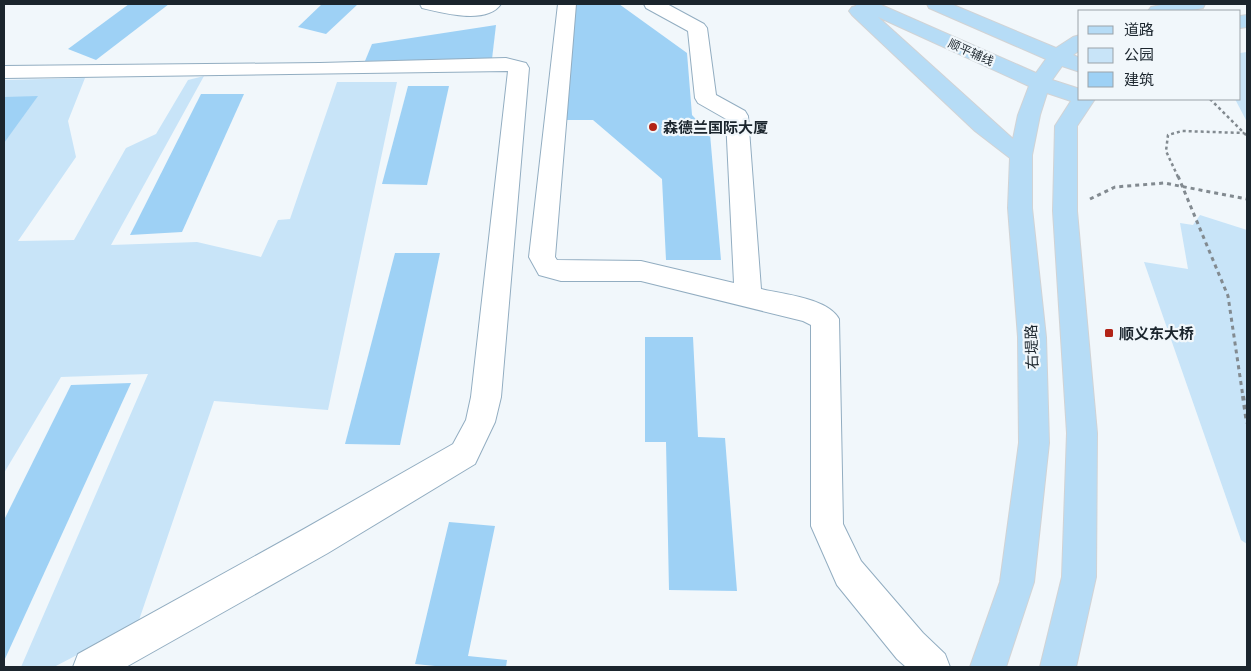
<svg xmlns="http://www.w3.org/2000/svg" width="1251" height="671" viewBox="0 0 1251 671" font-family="'PT Serif','Noto Sans SC',serif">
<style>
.green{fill:#c8e4f8}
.building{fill:#9ed1f5}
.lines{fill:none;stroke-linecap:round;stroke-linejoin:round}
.minor-casing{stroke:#92adc1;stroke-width:2}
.major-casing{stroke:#d1d3d5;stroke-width:2}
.path-far2{stroke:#828a90;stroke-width:2.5;stroke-dasharray:3 3;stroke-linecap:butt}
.path-far1{stroke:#828a90;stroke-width:3;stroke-dasharray:4 4;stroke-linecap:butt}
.path{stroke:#828a90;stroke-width:4;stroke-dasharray:4.5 4.5;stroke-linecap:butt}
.minor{fill:#fff;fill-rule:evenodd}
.major{fill:#b6dcf6;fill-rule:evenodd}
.poi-dot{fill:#b22317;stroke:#f1f7fb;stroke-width:2}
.labels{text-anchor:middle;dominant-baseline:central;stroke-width:4.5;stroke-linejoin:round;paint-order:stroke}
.far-street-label{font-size:12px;fill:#1b252d;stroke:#f1f7fb}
.poi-label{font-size:15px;font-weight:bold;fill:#1b252d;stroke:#f1f7fb;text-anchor:start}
.street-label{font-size:15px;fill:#1b252d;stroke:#f1f7fb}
</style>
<rect width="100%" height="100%" fill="#f1f7fb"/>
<!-- green -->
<g class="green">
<path d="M1247,52v70l-12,-23h5v-46z"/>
<path d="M204,76l-93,169 86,-3 64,15 17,-37 12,-1 47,-137h60l-69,328 -114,-9 -76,222 -84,44h-33l127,-293 -87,3 -57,96v-393l81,-2 -17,43 8,36 -58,84 56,-1 52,-92 30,-14 32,-54z"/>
<path d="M1200,215l47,15v314l-6,-4 -97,-278 44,7 -8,-46 13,2z"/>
</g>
<!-- building -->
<g class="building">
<path d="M129,4h40l-73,56 -28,-11z"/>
<path d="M322,4h36l-32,30 -28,-7z"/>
<path d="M576,4h43l68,49 5,62 18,19 11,126h-55l-4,-81 -69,-59h-29z"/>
<path d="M496,25l-4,34 -127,2 7,-17z"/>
<path d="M408,86h41l-22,99 -45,-1z"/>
<path d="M201,94h43l-62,138 -52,3z"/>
<path d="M38,96l-34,47v-46z"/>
<path d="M395,253h45l-40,192 -55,-1z"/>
<path d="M645,337h48l5,100 27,1 12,153 -68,-1 -3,-148h-21z"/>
<path d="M131,383l-127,278v-141l67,-135z"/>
<path d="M449,522l46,4 -27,130 39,4 -1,7h-61l-30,-3z"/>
</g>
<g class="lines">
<!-- minor casing -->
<g class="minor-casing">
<g id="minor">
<path d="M420,4h81c-14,21 -58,9 -79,4z"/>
<path d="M558,4h18l-21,253 2,3 84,1 93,22 -8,-164 -28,-16 -3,-5 -7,-67 -42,-23 -2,-4h23l37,20 3,4 9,67 29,16 3,5 13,173c21,5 67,9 78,30l4,205 18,37 62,72 22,21 5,13h-44l-9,-8 -60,-74 -26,-59v-201l-8,-4 -162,-40h-80l-22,-6 -10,-18z"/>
<path d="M506,58l20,5 3,5 -28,329 -6,25 -20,42 -147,89 -202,114h-53l5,-13 226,-125 149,-85 13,-24 5,-23 37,-326 -504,7v-12l316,-3z"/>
</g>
</g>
<!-- major casing -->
<g class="major-casing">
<g id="major">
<path d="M855,4h24l157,69 10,-14 -117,-51 -2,-4h24l105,44 17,-11 7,-2v15l-7,5 7,3v14l-18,-6 -10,14 28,9v10h15l-18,27v85l20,222 -1,144 -20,90h-36l22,-90 5,-144 -14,-222 2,-85 16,-25 -24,-8 -7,22 -8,40v53l14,129 3,106 -15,139 -28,85h-36l30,-85 19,-139 -1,-106 -10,-129 2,-50 -35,-27 -123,-116 -3,-4 3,-4 4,-1zM878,17l151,69 -11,29 -5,24z"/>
<path d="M1166,4h39l-2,4 -16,3h-39l3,-4z"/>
<path d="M1247,15v12l-7,1v-12z"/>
</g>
</g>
<!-- path-far2 -->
<g class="path-far2">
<path d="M1210,99l37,37"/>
<path d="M1178,177l-12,-26 2,-16 14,-4 62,2"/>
</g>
<!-- path-far1 -->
<g class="path-far1">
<path d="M1178,176l50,120 15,101"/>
<path d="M1090,199l25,-12 49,-4 83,16"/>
</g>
<!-- path -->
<path class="path" d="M1243,396l4,27"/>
<!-- minor -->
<use href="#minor" class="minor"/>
<!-- major -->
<use href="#major" class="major"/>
</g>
<!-- markers -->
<g class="poi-dot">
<circle cx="653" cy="127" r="5"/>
<rect x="1104" y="328" width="10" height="10" rx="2.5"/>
</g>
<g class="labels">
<!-- far-street labels -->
<g class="far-street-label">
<text transform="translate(971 52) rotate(24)">顺平辅线</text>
</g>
<!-- poi labels -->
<g class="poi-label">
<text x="663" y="127">森德兰国际大厦</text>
<text x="1119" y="333">顺义东大桥</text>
</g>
<!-- street labels -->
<g class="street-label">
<text transform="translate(1031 347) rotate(-92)">右堤路</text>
</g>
</g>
<!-- border -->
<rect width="1251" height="671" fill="none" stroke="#1b252d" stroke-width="10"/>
<!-- legend -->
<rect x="1078" y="10" width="162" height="90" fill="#f1f7fb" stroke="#9ba3a9"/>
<rect x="1088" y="26" width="25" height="8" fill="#b6dcf6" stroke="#9ba3a9"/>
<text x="1124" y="35" font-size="15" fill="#1b252d">道路</text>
<rect x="1088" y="48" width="25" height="15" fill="#c8e4f8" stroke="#9ba3a9"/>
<text x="1124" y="60" font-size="15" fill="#1b252d">公园</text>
<rect x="1088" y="72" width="25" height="15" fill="#9ed1f5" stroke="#9ba3a9"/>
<text x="1124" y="85" font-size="15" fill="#1b252d">建筑</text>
</svg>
